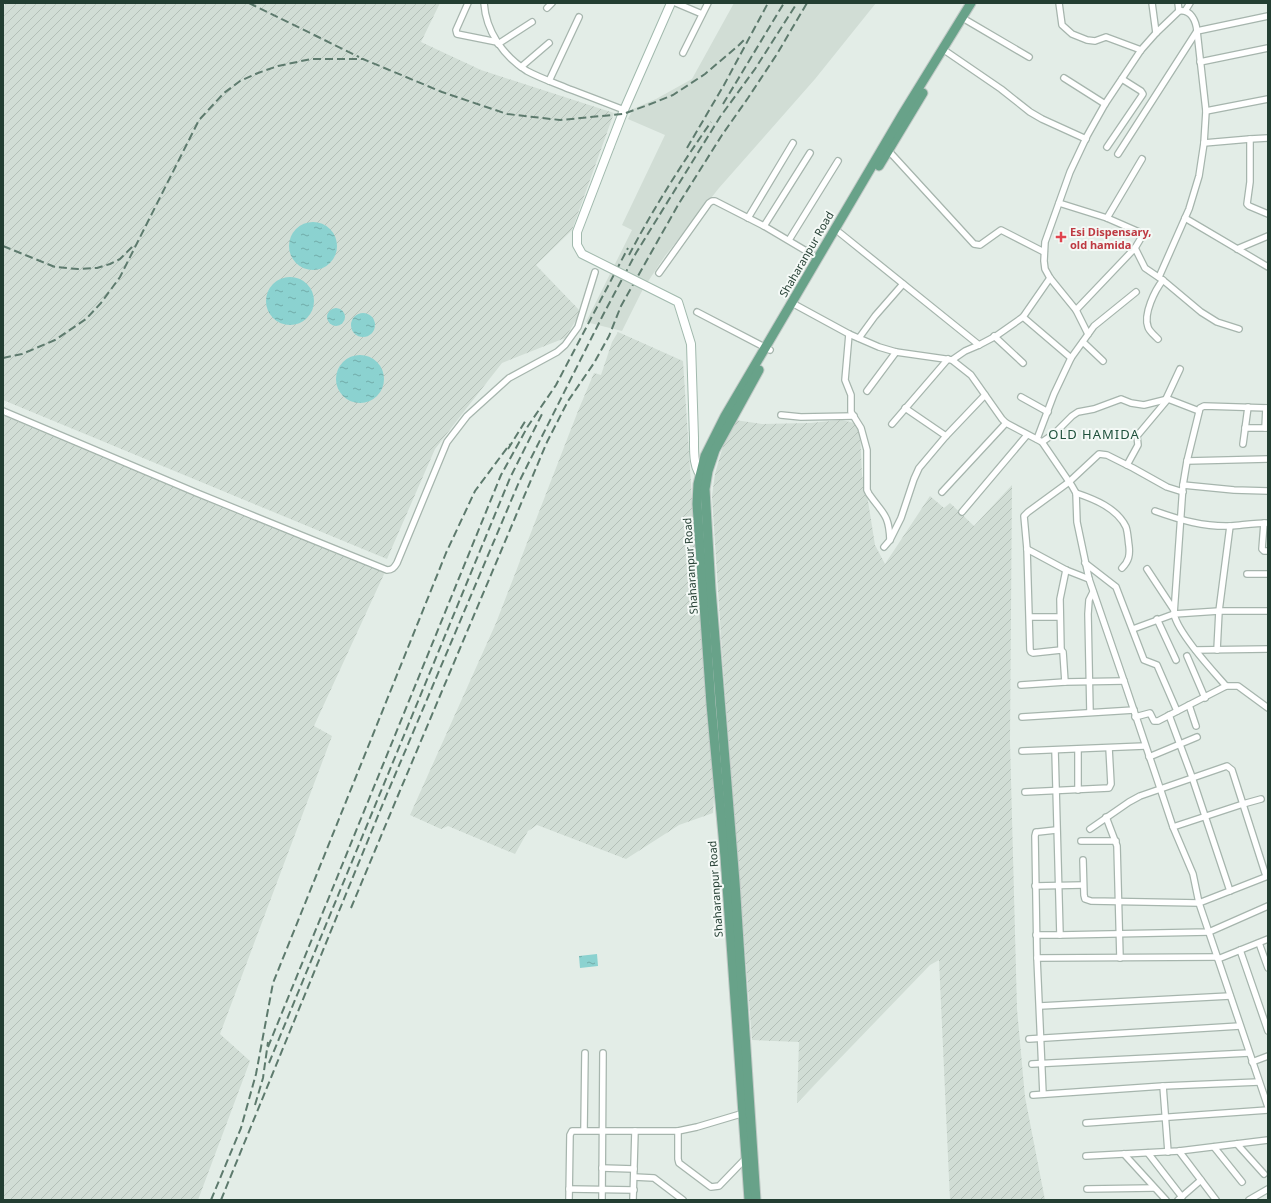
<svg xmlns="http://www.w3.org/2000/svg" width="1271" height="1203" viewBox="0 0 1271 1203" font-family="'Noto Sans',sans-serif">
<style>
.built{fill:#d1ddd5}
.industrial{fill:url(#industrial-furrows)}
.water{fill:url(#water-ripples)}
.lines{fill:none;stroke-linecap:round;stroke-linejoin:round}
.minor-casing{stroke:#a6b5ad;stroke-width:8}
.secondary-casing{stroke:#a1b9ad;stroke-width:10}
.primary-casing{stroke:#c1c9c6;stroke-width:11}
.minor{stroke:#fff;stroke-width:5.5}
.secondary{stroke:#fff;stroke-width:8}
.primary{stroke:#68a289;stroke-width:9}
.rail{stroke:#5d7a6d;stroke-width:2;stroke-dasharray:8 4;stroke-linecap:butt}
.secondary-bridge-casing{stroke:#a1b9ad;stroke-width:10;stroke-linecap:butt}
.secondary-bridge{stroke:#fff;stroke-width:8}
.health-dot{fill:#e0444e;stroke:#f4f9f6;stroke-width:1.5}
.labels{text-anchor:middle;dominant-baseline:central;stroke-width:4;stroke-linejoin:round;paint-order:stroke}
.health-label{font-size:11px;font-weight:bold;fill:#be3a42;stroke:#f4f9f6;text-anchor:start}
.street-label{font-size:11px;fill:#233e32;stroke:#f4f9f6}
.quarter-label{font-size:13px;letter-spacing:1px;fill:#1e513c;stroke:#f4f9f6}
</style>
<defs>
<pattern id="industrial-furrows" width="10" height="10" patternUnits="userSpaceOnUse"><rect width="10" height="10" fill="#d1ddd5"/><path d="M-1 1l2-2M0 10L10 0M9 11l2-2" fill="none" stroke="#b3bfb7"/></pattern>
<pattern id="water-ripples" width="26" height="14" patternUnits="userSpaceOnUse"><rect width="26" height="14" fill="#8bd2d0"/><path d="M2 4q2-2 4 0t4 0M15 11q2-2 4 0t4 0" fill="none" stroke="#71aca9"/></pattern>
</defs>
<rect width="100%" height="100%" fill="#e3ede7"/>
<!-- built -->
<path class="built" d="M734,3h142l-61,76 -96,109 -54,68 -22,33 -21,42 -36,-9 46,-92 -10,-5 43,-90 -37,-16 5,-10 23,-10 36,-20z"/>
<!-- industrial -->
<g class="industrial">
<path d="M6,3h434l-19,39 60,28 133,43 -42,117 -36,35 45,47 -16,26 -63,25 -40,51 -27,35 -48,110 -384,-159v-391z"/>
<path d="M618,332l65,29 13,199 19,223 -2,30 -34,12 -53,34 -89,-34 -9,6 -13,23 -67,-28 -7,3 -31,-14 86,-192 82,-212 16,-38 7,2 11,-33z"/>
<path d="M3,415l382,157 -71,154 18,10 -112,298 30,27 -52,139h-195z"/>
<path d="M735,420l27,4 48,-1 32,-3 12,3 6,9 2,43 6,26 7,44 10,19 45,-68 14,12 6,-5 24,23 38,-41 -2,256 7,268 8,88 20,103h-95l-11,-240 -9,5 -133,138 2,-61 -47,-2 -30,-388 -10,-156 3,-22 8,-28z"/>
</g>
<!-- water -->
<g class="water">
<circle cx="313" cy="246" r="24"/>
<circle cx="290" cy="301" r="24"/>
<circle cx="336" cy="317" r="9"/>
<circle cx="363" cy="325" r="12"/>
<circle cx="360" cy="379" r="24"/>
<path d="M597,954l1,12 -18,2 -1,-12z"/>
</g>
<g class="lines">
<!-- minor casing -->
<g class="minor-casing">
<g id="minor">
<path d="M468,3l-12,27 1,4 40,8"/>
<path d="M484,3c2,28 19,53 43,68 13,7 28,12 42,18 19,7 37,14 55,21"/>
<path d="M676,3l26,11"/>
<path d="M1059,3l3,22 10,9 15,6 8,1 11,-4 35,13"/>
<path d="M1152,3l4,30"/>
<path d="M1178,3l1,8"/>
<path d="M547,8l5,-5"/>
<path d="M1185,11l5,-8"/>
<path d="M966,20l63,37"/>
<path d="M498,44l34,-22"/>
<path d="M947,52l54,37 29,23 12,7 44,20"/>
<path d="M683,53l25,-50"/>
<path d="M1200,62l68,-14"/>
<path d="M521,67l28,-24"/>
<path d="M1064,78l41,26"/>
<path d="M549,81l30,-64"/>
<path d="M1206,111l62,-12"/>
<path d="M1250,139v43l-3,22 2,2 19,8"/>
<path d="M1204,143l46,-4 18,-1"/>
<path d="M1107,147l36,-53 -2,-3 -19,-12"/>
<path d="M887,149l87,95 6,1 21,-15 43,22"/>
<path d="M1118,154l79,-123 71,-15"/>
<path d="M1059,203l48,15 32,14 2,1v5l-6,10"/>
<path d="M748,218l45,-75"/>
<path d="M1107,218l35,-59"/>
<path d="M1185,218l83,49"/>
<path d="M764,226l46,-73"/>
<path d="M840,233l139,112"/>
<path d="M789,240l49,-79"/>
<path d="M1237,249l31,-13"/>
<path d="M659,273l50,-70 3,-2h3l49,25 54,32"/>
<path d="M792,303l57,31 30,13 17,5 56,8 19,15 31,44 4,4 36,19 30,44 4,7 1,29 12,57 35,102 36,107 13,39 20,47 6,29 69,204"/>
<path d="M1076,310l59,-62 10,20 19,13 37,31 16,10 22,7"/>
<path d="M697,312l73,38"/>
<path d="M1023,317l48,41"/>
<path d="M849,334l-4,46 6,15v17l10,16 6,22v40l2,4c14,20 20,20 21,46"/>
<path d="M1088,334l-12,-24 -26,-32 -5,-9 -1,-8 1,-19 25,-70 17,-36 18,-32 36,-54 15,-17 23,-22c12,-2 17,10 18,20l9,80 -2,32 -5,33 -10,33 -30,68"/>
<path d="M994,336l29,27"/>
<path d="M859,338l16,-22 28,-32"/>
<path d="M1158,339c-4,-4 -9,-8 -10,-12 -5,-13 7,-37 15,-47"/>
<path d="M1083,342l20,19"/>
<path d="M952,360l13,-9 14,-6 17,-9 27,-19 27,-39"/>
<path d="M867,391l29,-39"/>
<path d="M1021,397l27,15"/>
<path d="M1166,399l14,-30"/>
<path d="M905,408l41,28"/>
<path d="M3,411l194,82 190,77c5,0 7,-2 10,-7l50,-121 20,-26 42,-38 48,-26 8,-7 13,-18 17,-55"/>
<path d="M781,415l20,2 53,-1"/>
<path d="M892,424l56,-65"/>
<path d="M1245,428h23"/>
<path d="M1265,428l1,-20"/>
<path d="M1037,439l17,-45 17,-36 23,-32 42,-34"/>
<path d="M1042,442l13,-9 17,-17 6,-4 16,-3 27,-10 10,4 13,2 24,-6 31,12"/>
<path d="M1243,444l5,-37"/>
<path d="M1187,461l81,-2"/>
<path d="M1127,465l11,-20 -1,-9 31,-37"/>
<path d="M1183,485l51,5 34,1"/>
<path d="M942,492l64,-69"/>
<path d="M1076,493c18,6 41,15 50,34 2,6 2,13 3,19 1,9 0,15 -7,22"/>
<path d="M1155,511c25,9 49,16 76,15 12,-1 25,-3 37,-3"/>
<path d="M962,512l65,-77"/>
<path d="M1264,523l-2,26 2,2h4"/>
<path d="M884,547l6,-7 11,-22 13,-39 5,-11 27,-32 39,-41"/>
<path d="M1027,549l39,21 23,9"/>
<path d="M1085,563l31,24 28,73 13,5 20,46"/>
<path d="M1147,569l27,41"/>
<path d="M1247,574h21"/>
<path d="M1030,617h29"/>
<path d="M1157,619l19,41"/>
<path d="M1133,629l41,-15 45,-3h49"/>
<path d="M1061,650l-1,-51 6,-29"/>
<path d="M1196,650l72,-1"/>
<path d="M1217,650l2,-39 11,-85"/>
<path d="M1187,656l18,42"/>
<path d="M1065,682l-2,-30 -2,-2 -28,3 -2,-1 -1,-2 -3,-101 -3,-33 4,-4 41,-30 30,-28 8,1 26,13 34,19 16,5"/>
<path d="M1021,685l44,-3 59,-1"/>
<path d="M1226,686c-14,-16 -48,-53 -52,-72l9,-129 4,-24 13,-53 4,-2 64,2"/>
<path d="M1189,705l7,21"/>
<path d="M1090,712l-2,-98 1,-14 4,-8"/>
<path d="M1169,715l23,62 38,114"/>
<path d="M1022,717l112,-7"/>
<path d="M1135,717l15,-4 4,8h4l68,-35h12l30,22"/>
<path d="M1078,749v41"/>
<path d="M1055,750l5,185"/>
<path d="M1022,751l123,-5"/>
<path d="M1149,757l48,-20"/>
<path d="M1025,792l84,-4 2,-4 -2,-36"/>
<path d="M1106,817l11,29 3,112"/>
<path d="M1173,827l70,-23 18,-5"/>
<path d="M1090,829l39,-27 11,-6 87,-30 5,4 34,106"/>
<path d="M1081,841h35"/>
<path d="M1083,860l1,35 1,4 6,2 108,2 69,-27"/>
<path d="M1035,886l48,-1"/>
<path d="M1036,935h24l149,-3 59,-26"/>
<path d="M1259,943l9,25"/>
<path d="M1240,950l28,81"/>
<path d="M1037,958l180,-1"/>
<path d="M1218,959l50,-20"/>
<path d="M1040,1006l190,-10"/>
<path d="M1029,1039l211,-13"/>
<path d="M1252,1062l16,-6"/>
<path d="M1032,1064l217,-11"/>
<path d="M1163,1086l5,66"/>
<path d="M1043,1094l-6,-136 -2,-122 1,-4h2l18,-2"/>
<path d="M1033,1095l130,-9 96,-4"/>
<path d="M1086,1123l182,-13"/>
<path d="M584,1130l1,-77"/>
<path d="M678,1131v28l1,4 32,24 8,-1 27,-28"/>
<path d="M1237,1144l27,30"/>
<path d="M1214,1147l28,35"/>
<path d="M1179,1151l37,49"/>
<path d="M1148,1153l34,44"/>
<path d="M1124,1154l42,46"/>
<path d="M1086,1156l93,-5 89,-11"/>
<path d="M602,1168l32,1"/>
<path d="M634,1177l20,1 29,22"/>
<path d="M569,1189l65,1"/>
<path d="M1087,1189l67,-1"/>
<path d="M569,1200l1,-65 2,-4h106l19,-4 47,-14"/>
<path d="M602,1200l1,-147"/>
<path d="M633,1200l2,-69"/>
<path d="M1178,1200l23,-20"/>
<path d="M1249,1200l19,-11"/>
</g>
</g>
<!-- secondary casing -->
<g class="secondary-casing">
<g id="secondary">
<path d="M610,146l14,-36 47,-107"/>
<path d="M694,438c0,12 -1,32 9,39"/>
</g>
</g>
<!-- primary casing -->
<g class="primary-casing">
<g id="primary">
<path d="M879,166l44,-73"/>
<path d="M749,1200l-24,-343 -14,-153 -14,-200 1,-20 7,-28 20,-40 177,-301 69,-112"/>
<path d="M756,1200l-21,-318 -24,-293 -6,-100 3,-18 7,-21 44,-80"/>
</g>
</g>
<!-- minor -->
<use href="#minor" class="minor"/>
<!-- secondary -->
<use href="#secondary" class="secondary"/>
<!-- primary -->
<use href="#primary" class="primary"/>
<!-- rail -->
<g class="rail">
<path d="M249,3l110,54"/>
<path d="M723,104l61,-101"/>
<path d="M687,148l37,-63 44,-82"/>
<path d="M3,246l52,21 23,2 19,-1 13,-4 10,-5 12,-12"/>
<path d="M629,255c24,-46 52,-90 82,-133"/>
<path d="M3,358l19,-4 33,-14 31,-21 15,-16 19,-26 79,-157 25,-27 16,-12 18,-8 20,-7 33,-7h52l79,33 65,22 53,6 63,-6 25,-9 25,-10 32,-21 34,-29 6,-6"/>
<path d="M508,449l18,-29"/>
<path d="M351,908l48,-115 148,-351 21,-41 26,-38 15,-27 12,-30 57,-101 44,-70 26,-37 29,-44 30,-51"/>
<path d="M268,1047l233,-572 27,-49 28,-41 72,-137"/>
<path d="M269,1063l241,-585 32,-64"/>
<path d="M255,1105l8,-27 5,-36"/>
<path d="M211,1200l30,-72 15,-54 17,-91 173,-430 29,-62 35,-47"/>
<path d="M221,1200l163,-399 135,-319 84,-167 33,-62 84,-136 35,-48 42,-66"/>
</g>
<!-- secondary-bridge casing -->
<g class="secondary-bridge-casing">
<path id="secondary-bridge" d="M610,146l-33,86v13l5,9 96,48 13,42 3,94"/>
</g>
<!-- secondary-bridge -->
<use href="#secondary-bridge" class="secondary-bridge"/>
</g>
<!-- markers -->
<path class="health-dot" d="M1059 231h4v4h4v4h-4v4h-4v-4h-4v-4h4z"/>
<g class="labels">
<!-- health labels -->
<g class="health-label">
<text x="1070" y="231">Esi Dispensary,<tspan x="1070" dy="13">old hamida</tspan></text>
</g>
<!-- street labels -->
<g class="street-label">
<text transform="translate(806 254) rotate(-60)">Shaharanpur Road</text>
<text transform="translate(690 566) rotate(-94)">Shaharanpur Road</text>
<text transform="translate(715 889) rotate(-94)">Shaharanpur Road</text>
</g>
<!-- quarter labels -->
<g class="quarter-label">
<text x="1094" y="434">OLD HAMIDA</text>
</g>
</g>
<!-- border -->
<rect width="1271" height="1203" fill="none" stroke="#233e32" stroke-width="8"/>
</svg>
